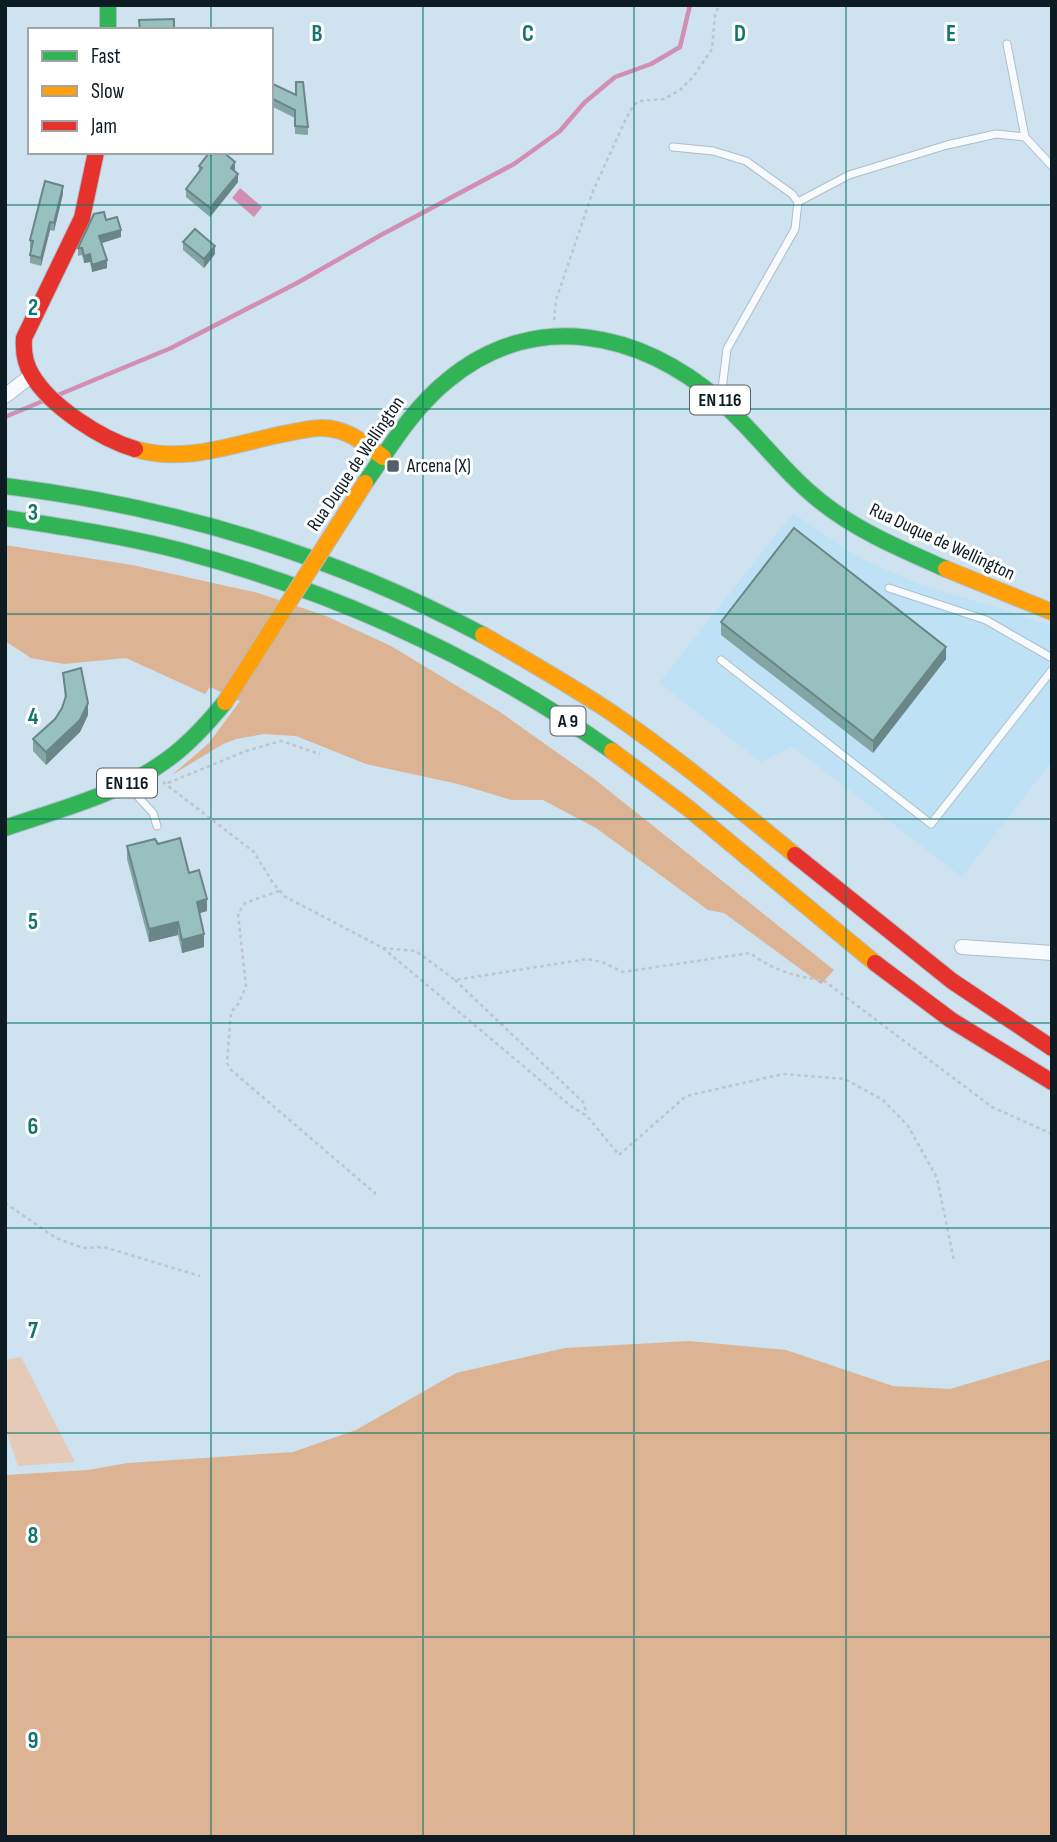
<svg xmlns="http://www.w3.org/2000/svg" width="1057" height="1842" viewBox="0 0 1057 1842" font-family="'Sofia Sans Condensed',sans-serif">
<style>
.built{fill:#bfe1f6}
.green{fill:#e4cab7}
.forest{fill:#dcb393}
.water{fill:#d28fb2}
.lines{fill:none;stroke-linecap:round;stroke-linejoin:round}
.stream{stroke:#d28fb2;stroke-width:4.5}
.lane-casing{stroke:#aebec9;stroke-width:9}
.street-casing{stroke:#aebec9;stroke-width:16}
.fast-casing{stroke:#aebec9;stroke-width:18}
.slow-casing{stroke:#aebec9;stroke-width:18}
.jam-casing{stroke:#aebec9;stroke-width:18}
.path{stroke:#bec4ca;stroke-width:2.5;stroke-dasharray:3.5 3.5;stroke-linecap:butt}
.lane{stroke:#f8fbfd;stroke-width:7}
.street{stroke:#f8fbfd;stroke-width:14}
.fast{stroke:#30b455;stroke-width:16}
.slow{stroke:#ff9f0a;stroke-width:16}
.jam{stroke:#e5322d;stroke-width:16}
.slow-bridge-casing{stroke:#b4bec5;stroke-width:18;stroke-linecap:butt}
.slow-bridge{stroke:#ff9f0a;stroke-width:16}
.wall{fill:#83a5a4}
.shaded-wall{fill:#6a8686}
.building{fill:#98c0bf;stroke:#6a8686;stroke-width:2}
.grid{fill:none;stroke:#0f766e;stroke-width:2;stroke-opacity:0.55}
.poi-dot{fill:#51616a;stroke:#fff;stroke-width:2.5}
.labels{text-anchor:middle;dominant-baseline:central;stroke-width:6;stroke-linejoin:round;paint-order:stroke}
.shield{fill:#fff;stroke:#565f65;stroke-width:2}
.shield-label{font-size:18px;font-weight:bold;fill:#0d1b23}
.street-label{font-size:19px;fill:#0d1b23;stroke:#fff}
.poi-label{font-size:19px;fill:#0d1b23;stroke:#fff;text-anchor:start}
.grid-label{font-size:23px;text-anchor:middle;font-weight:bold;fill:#0f766e;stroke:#fff;stroke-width:6;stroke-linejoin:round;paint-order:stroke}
</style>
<rect width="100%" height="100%" fill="#cee2ef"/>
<!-- built -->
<path class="built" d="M793,513l67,45 61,27 85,25 46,17v134l-90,116 -170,-131 -31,16 -102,-79z"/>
<!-- green -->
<path class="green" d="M21,1357l54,105 -57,4 -13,-38v-68z"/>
<!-- forest -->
<g class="forest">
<path d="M5,545l127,20 126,28 68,23 65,30 109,66 93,66 241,192 -13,14 -97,-71 -16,-3 -112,-82 -53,-28h-31l-54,-16 -92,-20 -70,-28 -32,-2 -28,5 -13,5 -51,31 37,-32 31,-42 -30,-14 -5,7 -79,-36 -62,6 -33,-6 -26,-17z"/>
<path d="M689,1341l97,9 107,36 57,3 102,-30v478h-1047v-362l83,-5 40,-7 165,-11 63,-22 100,-57 109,-25z"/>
</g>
<!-- water -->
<path class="water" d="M240,188l22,19 -8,10 -22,-19z"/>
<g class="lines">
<!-- stream -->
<g class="stream">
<path d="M58,395l113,-47 126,-65 84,-48 133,-71 46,-33 24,-28 31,-26 36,-13 29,-17 10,-42"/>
<path d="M5,417l38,-16"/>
</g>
<!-- lane casing -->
<g class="lane-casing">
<g id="lane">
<path d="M1007,44l18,93"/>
<path d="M673,147l40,4 33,10 46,33 6,8 -3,27 -68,120 -6,48"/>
<path d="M798,202l51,-27 98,-30 49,-11 29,3 27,29"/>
<path d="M889,588l97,32 66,38"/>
<path d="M721,660l210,164 121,-154"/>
<path d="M130,788l23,25 4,13"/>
</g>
</g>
<!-- street casing -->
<g class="street-casing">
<g id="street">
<path d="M5,396l27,-21"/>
<path d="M962,947l90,6"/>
</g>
</g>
<!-- fast casing -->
<g class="fast-casing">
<g id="fast">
<path d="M108,5v25"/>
<path d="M365,483c25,-36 48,-75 83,-103 86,-71 192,-49 271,20 36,31 63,71 101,101 37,30 83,49 126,68"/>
<path d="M5,486c170,21 326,68 478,149"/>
<path d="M5,518c59,9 119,18 177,33 153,41 300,108 430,200"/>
<path d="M5,828c55,-19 116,-34 163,-69 22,-16 40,-36 57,-57"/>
</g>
</g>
<!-- slow casing -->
<g class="slow-casing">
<g id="slow">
<path d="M135,449c50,15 99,-5 148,-15 17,-3 36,-9 54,-4 17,4 32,17 46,27"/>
<path d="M946,569l106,43"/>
<path d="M483,635c43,25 87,50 129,78 64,44 123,93 183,142"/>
<path d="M612,751l76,57 187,155"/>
</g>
</g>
<!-- jam casing -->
<g class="jam-casing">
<g id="jam">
<path d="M96,152l-14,66 -58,120c-1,14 1,26 8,37 18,31 69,64 103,74"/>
<path d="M795,855l157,126 100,67"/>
<path d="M875,963l76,57 101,62"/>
</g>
</g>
<!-- path -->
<g class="path">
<path d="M554,320l2,-20 37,-109 32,-70 8,-15 6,-5 25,-2 16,-9 13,-13 19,-28 3,-34 4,-10"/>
<path d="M163,782l91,70 19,31 11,13 99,52 33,3 39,29 132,-21 15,3 21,10 127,-19c23,17 45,24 73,27l169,127 60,27"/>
<path d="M168,783l78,-32 35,-10 39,13"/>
<path d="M279,891l-34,12 -7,11 8,72 -7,17 -8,9 -4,51 4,7 145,124"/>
<path d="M383,948l189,159 15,9 32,39 67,-59 97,-22 62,5 38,21 25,26 29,52 17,83"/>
<path d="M455,980l128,122 4,12"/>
<path d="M5,1203l51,35 27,10 21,-1 96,29"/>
</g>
<!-- lane -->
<use href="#lane" class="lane"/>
<!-- street -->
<use href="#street" class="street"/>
<!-- fast -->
<use href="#fast" class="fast"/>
<!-- slow -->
<use href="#slow" class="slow"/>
<!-- jam -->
<use href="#jam" class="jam"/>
<!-- slow-bridge casing -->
<g class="slow-bridge-casing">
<path id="slow-bridge" d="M225,702l140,-219"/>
</g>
<!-- slow-bridge -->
<use href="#slow-bridge" class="slow-bridge"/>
</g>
<!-- wall -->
<g class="wall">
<path d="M271,83l25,12 12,32v8l-13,-1v-16l-24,-12z"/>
<path d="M199,166l36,5 3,11 -28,35 -24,-20v-8l13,-16z"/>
<path d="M63,194l-9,37 -4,-1 -9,36 -11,-3v-8l2,-6 -2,-1v-8z"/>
<path d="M106,220l15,17 -20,6 6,25 -15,4 -2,-10 -6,1 -2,-8 -4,1v-8z"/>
<path d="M183,242l32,12 -11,14 -21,-18z"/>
<path d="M721,622l225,37 -73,94 -152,-118z"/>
<path d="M63,673l25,42 -8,17 -34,33 -13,-14v-12l22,-20 7,-11 3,-9z"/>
<path d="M158,844l31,29 18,38 -8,2 5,34 -22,6 -4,-18 -29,7 -22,-83v-13z"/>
</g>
<!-- shaded-wall -->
<g class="shaded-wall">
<path d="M235,162v9l-4,6v-9z"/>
<path d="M238,174v8l-28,35v-9z"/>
<path d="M63,186v8l-9,37v-8z"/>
<path d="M50,222v8l-9,36v-8z"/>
<path d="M121,230v7l-22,7v-8z"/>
<path d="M215,246v8l-11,14v-9z"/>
<path d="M90,254v8l-6,1v-7z"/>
<path d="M107,260v8l-15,4v-7z"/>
<path d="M946,647v12l-73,94v-12z"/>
<path d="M88,703v12l-8,17 -34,33v-13z"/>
<path d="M207,899v12l-10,3v-12z"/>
<path d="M178,922v13l-29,7v-13z"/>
<path d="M204,934v13l-22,6v-13z"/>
</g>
<!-- building -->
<g class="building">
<path d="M174,19v11h-34l-1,-10z"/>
<path d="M296,82h7l5,45 -13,-1v-16l-24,-12v-15l25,12z"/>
<path d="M213,152h10l12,10 -4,6 7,6 -28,34 -24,-19 16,-21 -3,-2 10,-13 2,2z"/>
<path d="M45,181l18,5 -9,37 -4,-1 -9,36 -11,-3 3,-14 -3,-1z"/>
<path d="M104,212l2,8 11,-3 4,13 -22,6 8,24 -15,5 -2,-11 -6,2 -2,-8h-4l16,-34z"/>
<path d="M195,229l20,17 -11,13 -21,-17z"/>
<path d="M794,528l152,119 -73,94 -152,-119z"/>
<path d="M81,668l7,35 -8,17 -34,32 -13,-13 22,-20 7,-11 4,-12 -3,-23z"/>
<path d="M180,838l9,35 10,-3 8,29 -10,3 7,32 -22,6 -4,-18 -29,7 -22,-83 28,-7 3,5z"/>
</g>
<!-- grid -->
<path class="grid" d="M211,5v25M423,5v1832M634,5v1832M846,5v1832M211,152v1685M5,205h1047M5,409h1047M5,614h1047M5,819h1047M5,1023h1047M5,1228h1047M5,1433h1047M5,1637h1047"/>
<!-- markers -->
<rect class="poi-dot" x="386" y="459" width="14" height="14" rx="3.5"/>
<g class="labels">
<!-- shield labels -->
<g class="shield">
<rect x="690" y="385.5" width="60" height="29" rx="5"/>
<rect x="550.5" y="706.5" width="35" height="29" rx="5"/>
<rect x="97" y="768.5" width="60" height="29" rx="5"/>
</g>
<g class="shield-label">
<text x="720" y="400">EN 116</text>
<text x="568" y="721">A 9</text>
<text x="127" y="783">EN 116</text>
</g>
<!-- street labels -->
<g class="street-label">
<text transform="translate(356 464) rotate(-56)">Rua Duque de Wellington</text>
<text transform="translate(942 542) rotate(25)">Rua Duque de Wellington</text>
</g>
<!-- poi labels -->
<g class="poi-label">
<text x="407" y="466">Arcena (X)</text>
</g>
</g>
<g class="grid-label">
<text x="317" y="41">B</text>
<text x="528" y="41">C</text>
<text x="740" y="41">D</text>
<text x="951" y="41">E</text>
<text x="33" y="315">2</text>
<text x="33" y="520">3</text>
<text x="33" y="724">4</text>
<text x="33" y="929">5</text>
<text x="33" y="1134">6</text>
<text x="33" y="1338">7</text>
<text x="33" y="1543">8</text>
<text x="33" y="1748">9</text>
</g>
<!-- border -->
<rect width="1057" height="1842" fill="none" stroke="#0d1b23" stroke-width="14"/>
<!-- legend -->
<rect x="28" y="28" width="245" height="126" fill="#ffffff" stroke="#9ea4a7" stroke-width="2"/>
<rect x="42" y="51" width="35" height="10" fill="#30b455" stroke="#9ea4a7" stroke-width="2"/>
<text x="91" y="63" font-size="21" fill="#0d1b23">Fast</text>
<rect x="42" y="86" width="35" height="10" fill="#ff9f0a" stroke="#9ea4a7" stroke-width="2"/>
<text x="91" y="98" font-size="21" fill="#0d1b23">Slow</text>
<rect x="42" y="121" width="35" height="10" fill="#e5322d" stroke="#9ea4a7" stroke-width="2"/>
<text x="91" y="133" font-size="21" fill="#0d1b23">Jam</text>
</svg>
